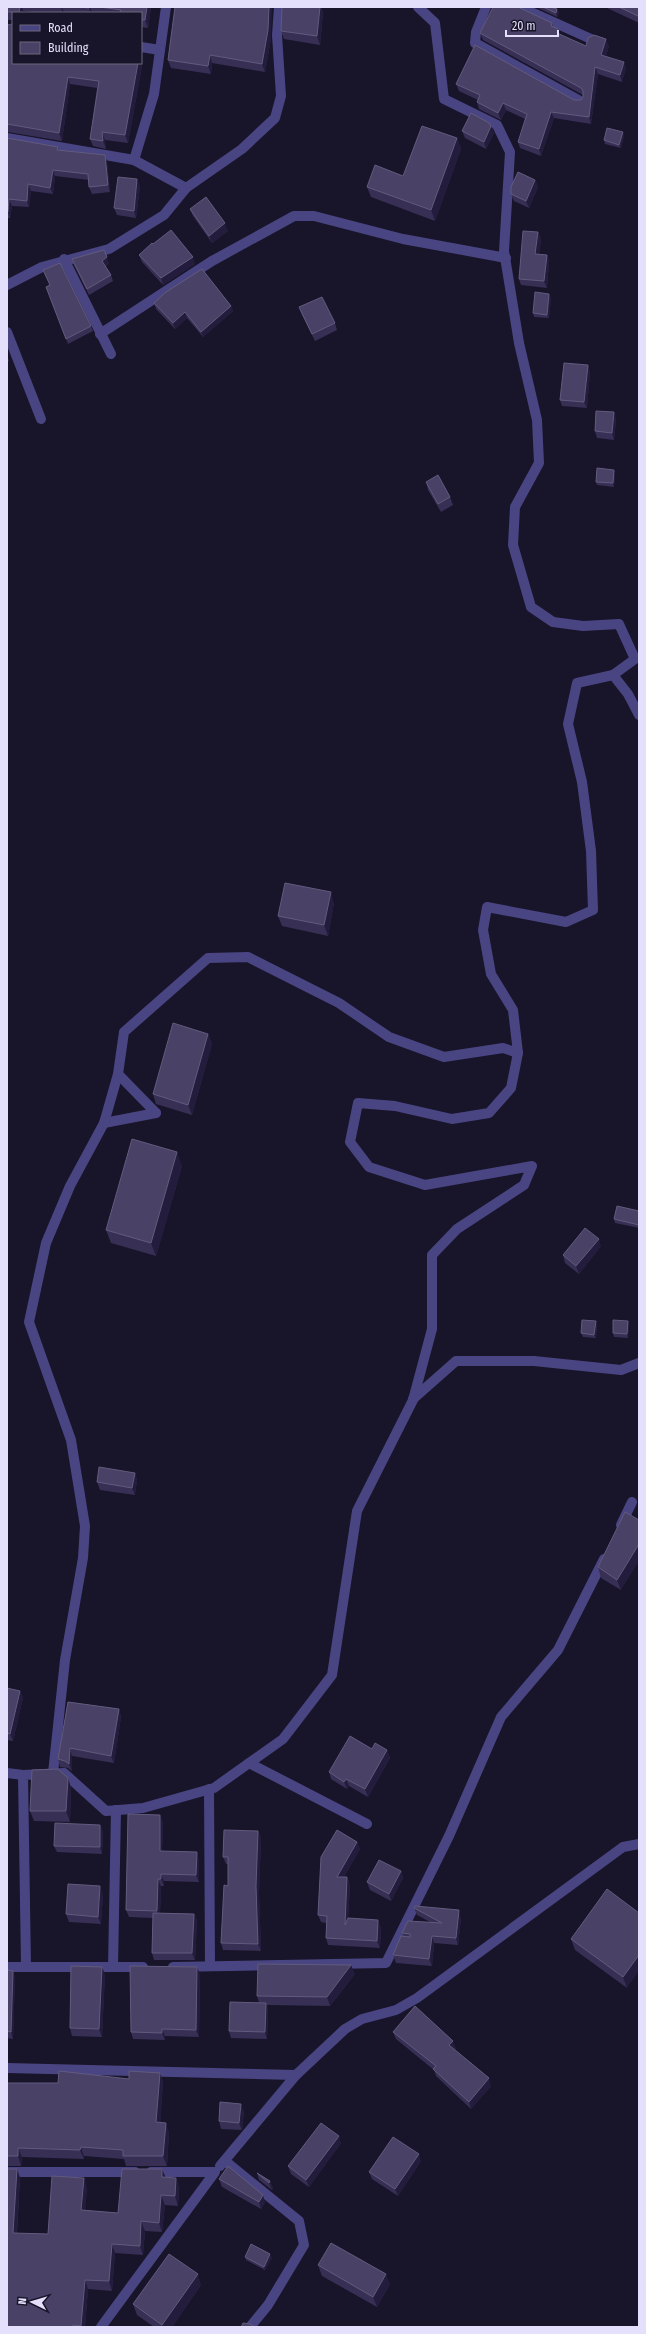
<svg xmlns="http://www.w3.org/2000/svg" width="646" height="2334" viewBox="0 0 646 2334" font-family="'Fira Sans Condensed',sans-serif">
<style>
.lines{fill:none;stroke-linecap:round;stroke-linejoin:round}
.minor{stroke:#494582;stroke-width:10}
.wall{fill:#382f55}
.shaded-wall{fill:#231c3c}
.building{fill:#4a4266;stroke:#625b7e}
</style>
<rect width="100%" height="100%" fill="#181429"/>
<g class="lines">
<!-- minor -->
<g class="minor">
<path d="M166,7l-12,87 -20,66 52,28 56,-39 33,-31 6,-22 -4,-61 2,-28"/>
<path d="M418,7l17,16 9,76 53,26 13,27 -6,99 15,92 18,77 2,43 -24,44 -2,38 18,62 22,15 30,4 36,-2 16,35 -22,16"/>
<path d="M486,7l-10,25 -1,11 105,58"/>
<path d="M520,7l71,32"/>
<path d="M141,47l19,3"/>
<path d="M7,138l127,22"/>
<path d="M64,259l47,95"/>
<path d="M7,285l35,-18 67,-18 55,-34 22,-27"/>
<path d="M7,332l34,87"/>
<path d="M100,334l112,-73 82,-45h20l89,23 103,19"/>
<path d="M518,1053l-5,-43 -22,-36 -8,-44 4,-23 79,15 27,-12 -2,-59 -9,-69 -14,-58 9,-41 36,-8 15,19 11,21"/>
<path d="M104,1123l52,-10"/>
<path d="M413,1399l43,-38h78l87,9 18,-7"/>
<path d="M621,1525l11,-23"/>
<path d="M249,1763l118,61"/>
<path d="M7,1773l16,2"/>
<path d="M53,1773l12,-113 18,-102 2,-32 -14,-86 -42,-118 17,-79 24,-57 34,-63 14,-49"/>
<path d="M209,1789l1,177"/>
<path d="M26,1966l-3,-191 41,-2 42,38 37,-3 71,-20 69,-49 49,-64 25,-164 56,-111 19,-71v-74l25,-26 67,-44 8,-19 -107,19 -56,-18 -19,-25 8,-39 37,3 57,13 37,-6 22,-25 7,-35 -15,-5 -59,9 -55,-20 -50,-34 -91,-46 -40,1 -84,74 -6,42 38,39"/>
<path d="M7,1967h136"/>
<path d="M113,1967l3,-157"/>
<path d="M173,1967l213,-4 63,-127 52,-119 57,-67 46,-91"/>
<path d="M7,2068l289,7 49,-46 17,-10 34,-9 21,-12 206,-151 16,-3"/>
<path d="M225,2161l74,60 5,24 -36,60 -18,22"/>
<path d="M220,2166l76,-91"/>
<path d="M7,2172h128"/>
<path d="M101,2327l114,-155h-64"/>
</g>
</g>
<!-- wall -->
<g class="wall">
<path d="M7,7h144l-3,21 -7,-1v-14h-69l-8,-1v1h-19l-22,-2 -10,2v7h-6z"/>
<path d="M536,7h14l7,2 2,4 -2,4z"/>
<path d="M605,7h34v16z"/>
<path d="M322,9l1,4 -3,32 -36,-6 -3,-8z"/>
<path d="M552,23l1,4 7,8 26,11h23l-3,10 20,12 -4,14 -24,-8 -7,50 -37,-6 -13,38 -21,-8 -2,-6 7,-23 -19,-9 -5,10 -22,-11 -2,-7 1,-2 -19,-9 -3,-7 118,16h7l2,-3v-2l-100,-55 -3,-7z"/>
<path d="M7,24l3,1 3,38h128l1,3 -14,77 -23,-3 1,9 -13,-3 -3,-7 7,-51 -27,-4 -8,57 -54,-9h-1z"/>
<path d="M271,39l-6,33 -53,-9 -1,11 -40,-6 -3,-8z"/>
<path d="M462,131l32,2 -8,16 -21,-11z"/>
<path d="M624,136l-3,12 -16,-4 -1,-4z"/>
<path d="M7,138l51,9 1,4 46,4 2,7 3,30 -18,2 -3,-7v-7l-34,-4 -2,18 -22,-3 -2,16 -17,-1 -2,12h-3z"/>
<path d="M457,138l4,11 -26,72 -64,-24 -4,-10 36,-11z"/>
<path d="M137,179l3,8 -4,31 -19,-3 -3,-7z"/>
<path d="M535,180l3,7 -9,21 -15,-7 -3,-7z"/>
<path d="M190,209l38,22 -16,12 -19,-27z"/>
<path d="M538,232l3,7 -2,15 8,1 2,6 -2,27 -26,-3 -2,-6z"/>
<path d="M153,244l42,20 -32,21 -21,-23 -3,-7z"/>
<path d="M72,259l37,4 -4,4 6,8 2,6 -24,14 -15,-30z"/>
<path d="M43,270l48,56 2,5 -25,13 -22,-57 4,-2z"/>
<path d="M551,297l-2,21 -15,-1 -1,-4z"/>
<path d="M154,303l77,3 2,5 -30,26 -16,-19 -12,11 -19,-20z"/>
<path d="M299,307l36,16 2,7 -22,11 -13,-26z"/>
<path d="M7,355l2,6 -2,1z"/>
<path d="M588,365l2,7 -3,36 -25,-2 -2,-6z"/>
<path d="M614,412l2,8 -2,20 -17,-2 -2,-7z"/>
<path d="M614,470l1,3 -1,14 -17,-2 -1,-3z"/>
<path d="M426,482l24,15 3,8 -12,7 -13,-22z"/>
<path d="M334,903l-6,33 -46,-10 -4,-10z"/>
<path d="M208,1034l4,10 -20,71 -36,-11 -3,-10z"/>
<path d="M182,1166l-26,90 -45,-13 -5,-13z"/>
<path d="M639,1211v17l-24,-5 -1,-4z"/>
<path d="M601,1246l-22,28 -14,-11 -2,-8z"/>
<path d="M628,1321l1,4 -1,13 -14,-1 -1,-4z"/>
<path d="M597,1324l-1,14 -13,-1 -2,-4z"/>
<path d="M135,1473l2,7 -2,15 -35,-5 -3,-8z"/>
<path d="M625,1512l-4,78 -20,-12 -3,-11z"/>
<path d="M7,1688l13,3 3,7 -10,43 -6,-1z"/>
<path d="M68,1702l51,7 2,8 -7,46 -42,-7v15l-4,-3 -8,-1 -2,-8z"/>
<path d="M372,1749l15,1 3,8 -22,39 -19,-11 -2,3 -16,-10 -2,-7z"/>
<path d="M68,1778l3,10 -1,34 -36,-1 -4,-10z"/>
<path d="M163,1822l-1,29 37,8v23l-35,-1v5h-3l-1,27 34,1 3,7 -2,39h-41l-2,-7 1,-35 -24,-1 -3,-7z"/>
<path d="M103,1831l-1,23 -45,-2 -3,-6z"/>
<path d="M258,1831l3,7 -2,55 2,58 -38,-1 -2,-7 7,-57v-22h-2l-3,-7z"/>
<path d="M357,1842l3,7 -16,28h3l3,8 -2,34 33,8 -1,21 -52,-3 -2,-7v-15l-5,-1 -3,-7z"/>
<path d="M401,1871l2,7 -12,23 -21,-11 -3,-8z"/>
<path d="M103,1894l-2,30 -32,-2 -3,-8z"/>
<path d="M414,1908l47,10 -3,27 -24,-2 -2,23 -36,-3 -3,-8 10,-19 -1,-3 28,-11 -13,-7z"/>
<path d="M639,1913l-12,75 -52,-38 -4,-11z"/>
<path d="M7,1970l6,1 2,7 -2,61 -6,-1z"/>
<path d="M105,1974l-3,63 -30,-1 -2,-8z"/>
<path d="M200,1974l-1,63 -34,-1v4l-32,-1 -2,-7z"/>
<path d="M355,1974l-25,32 -63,-1 1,5 -1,29 -36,-1 -2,-7 30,-28 -2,-7z"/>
<path d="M393,2032l63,16 -1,2 36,36 -20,23 -35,-33 -2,-6 -38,-31z"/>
<path d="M160,2073l3,9 -3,40 9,10 -2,34h-41l-2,-7 -40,-3v3l-62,-2 -1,9h-14v-83h51l71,-4z"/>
<path d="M244,2111l-2,19 -21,-1 -2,-8z"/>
<path d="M341,2143l-32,44 -18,-13 -3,-8z"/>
<path d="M421,2161l-23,35 -26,-17 -3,-7z"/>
<path d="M17,2169l3,9 -3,55 31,1 39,-47 -2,23 33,3 44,-44 3,9h11l3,10 -1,18 -13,-1 -3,27 -17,-1 -2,24 -28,-2 -3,38 -24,-2 -3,38h-78z"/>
<path d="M257,2173l13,8 3,7 -1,2 -13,-10z"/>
<path d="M219,2179l46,23 -4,7 -39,-22z"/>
<path d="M245,2257l27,1 -7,12 -19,-10z"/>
<path d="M318,2265l72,19 -13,23 -55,-31z"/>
<path d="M201,2285l-29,42h-18l-17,-12 -4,-11z"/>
</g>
<!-- shaded-wall -->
<g class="shaded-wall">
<path d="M20,7h2l1,4v2h-4z"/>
<path d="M61,7h1l2,6h-1z"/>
<path d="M89,7h1l2,6h-1l-2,-5z"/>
<path d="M147,7h4l-3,21 -3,-8z"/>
<path d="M269,7h3l-1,32 -6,33 -3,-8z"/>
<path d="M319,7h3v2l1,4 -3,32 -3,-9z"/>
<path d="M557,9l2,4 -2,4 -1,-4z"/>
<path d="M558,29l3,7 -4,-3z"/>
<path d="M606,39l3,7 -5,16 -3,-7z"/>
<path d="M210,55l2,8 -1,11 -3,-8z"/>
<path d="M624,62l2,6 -4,14 -2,-7z"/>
<path d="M138,63h3l1,3 -14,77 -3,-8z"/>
<path d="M595,67l3,7 -7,50 -2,-7z"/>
<path d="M68,77l2,7 -8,57 -3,-8z"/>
<path d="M503,103l3,7 -5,10 -3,-7z"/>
<path d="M551,112l3,6 -13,38 -2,-7z"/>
<path d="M491,126l3,7 -8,16 -2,-7z"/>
<path d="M102,132l3,8 1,9 -3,-8z"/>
<path d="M623,132l1,4 -3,12 -2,-3z"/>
<path d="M457,138l4,11 -26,72 -4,-11z"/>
<path d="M105,155l2,7 3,30 -2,-7z"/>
<path d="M53,170l2,6 -2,18 -3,-6z"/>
<path d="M137,179l3,8 -4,31 -2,-7z"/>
<path d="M535,180l3,7 -9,21 -3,-7z"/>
<path d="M28,184l3,7 -2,16 -2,-6z"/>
<path d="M9,199l3,7 -2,12 -2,-6z"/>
<path d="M225,223l3,8 -16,12 -3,-7z"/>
<path d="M538,232l3,7 -3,21 -3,-6z"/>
<path d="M547,255l2,6 -2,27 -3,-7z"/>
<path d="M107,257l2,6 -5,4 -2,-6z"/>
<path d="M193,257l2,7 -32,21 -2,-7z"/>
<path d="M549,294l2,3 -2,21 -2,-3z"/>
<path d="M231,306l2,5 -30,26 -2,-5z"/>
<path d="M185,312l2,6 -12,11 -2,-6z"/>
<path d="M588,365l2,7 -3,36 -3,-6z"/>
<path d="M614,412l2,8 -2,20 -2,-7z"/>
<path d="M614,470l1,3 -1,14 -1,-4z"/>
<path d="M331,892l3,11 -6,33 -4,-11z"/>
<path d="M208,1034l4,10 -20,71 -4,-10z"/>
<path d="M177,1152l5,14 -26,90 -5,-13z"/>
<path d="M599,1239l2,7 -22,28 -3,-8z"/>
<path d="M596,1321l1,3 -1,14 -2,-3z"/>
<path d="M628,1321l1,4 -1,13 -1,-4z"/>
<path d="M135,1473l2,7 -2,15 -3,-7z"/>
<path d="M639,1544v17l-18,29 -4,-10z"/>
<path d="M20,1691l3,7 -10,43 -3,-7z"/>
<path d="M119,1709l2,8 -7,46 -3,-7z"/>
<path d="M70,1748l2,8v15l-3,-7z"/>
<path d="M387,1750l3,8 -22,39 -3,-8z"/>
<path d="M68,1778l3,10 -1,34 -4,-11z"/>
<path d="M346,1779l3,7 -2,3 -3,-7z"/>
<path d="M160,1815l3,7 -1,36 -2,-7z"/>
<path d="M100,1825l3,6 -1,23 -2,-7z"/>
<path d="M258,1831l3,7 -2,55 2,58 -3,-7 -2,-58z"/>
<path d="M357,1842l3,7 -20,35 -3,-7z"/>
<path d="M7,1852l1,4 -1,31z"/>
<path d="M197,1852l2,7v23l-3,-7z"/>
<path d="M401,1871l2,7 -12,23 -2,-7z"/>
<path d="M161,1874l3,7v5l-3,-7z"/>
<path d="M347,1877l3,8 -3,47 -2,-7z"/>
<path d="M158,1879l3,7 -1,32 -3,-7z"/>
<path d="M100,1886l3,8 -2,30 -3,-7z"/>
<path d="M459,1910l2,8 -3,27 -2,-7z"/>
<path d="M194,1914l3,7 -2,39 -3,-7z"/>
<path d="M378,1920l3,7 -1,21 -3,-7z"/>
<path d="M432,1936l2,7 -2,23 -3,-7z"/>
<path d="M639,1955v16l-12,17 -4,-11z"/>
<path d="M351,1965l4,9 -25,32 -3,-9z"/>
<path d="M102,1967l3,7 -3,63 -3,-8z"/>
<path d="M197,1967l3,7 -1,63 -3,-7z"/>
<path d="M13,1971l2,7 -2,61 -2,-7z"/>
<path d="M266,2003l2,7 -1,29 -2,-7z"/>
<path d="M162,2029l3,7v4l-3,-7z"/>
<path d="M453,2041l3,7 -4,4 -3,-7z"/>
<path d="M160,2073l3,9 -3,49 -4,-9z"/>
<path d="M489,2078l2,8 -20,23 -2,-7z"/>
<path d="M241,2104l3,7 -2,19 -3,-7z"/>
<path d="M166,2123l3,9 -2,34 -4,-10z"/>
<path d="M339,2136l2,7 -32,44 -3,-7z"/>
<path d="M81,2147l3,9v3l-4,-9z"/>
<path d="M18,2148l4,9 -1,9 -3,-10z"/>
<path d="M419,2154l2,7 -23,35 -3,-7z"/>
<path d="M17,2169l3,9 -4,65 -3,-10z"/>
<path d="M162,2169l4,9 -4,-1z"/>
<path d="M84,2178l3,9 -2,32 -4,-9z"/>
<path d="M176,2178l3,10 -1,18 -3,-10z"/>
<path d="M270,2181l3,7 -1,2 -3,-7z"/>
<path d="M161,2195l4,10 -3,27 -3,-9z"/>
<path d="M263,2195l2,7 -4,7 -2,-7z"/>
<path d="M141,2221l4,10 -2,24 -3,-9z"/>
<path d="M112,2244l3,9 -3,38 -3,-10z"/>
<path d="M270,2254l2,4 -7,12 -1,-3z"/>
<path d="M198,2274l3,11 -29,42h-9l-1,-2z"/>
<path d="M386,2274l4,10 -13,23 -4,-10z"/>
<path d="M85,2280l3,9 -3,38h-3l-1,-1z"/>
</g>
<!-- building -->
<g class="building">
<path d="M7,7h13l-1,6h-6l-2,-1h-4z"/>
<path d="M80,7h9v1z"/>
<path d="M100,7h47l-2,13h-4v-7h-21l1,-3z"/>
<path d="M175,7h94l-1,23 -6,34 -52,-9 -2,11 -40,-6z"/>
<path d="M282,7h38l-3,29 -36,-5z"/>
<path d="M493,7h25l34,16 -1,3 7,3 -1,4 29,13 2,-8 6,-3 12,4 -5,16 23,7 -4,13 -25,-8 -6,50 -38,-5 -12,37 -21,-7 9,-28 -24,-11 -5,10 -21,-11 3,-7 -24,-11 19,-39 99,55h7l2,-3v-6l-2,-3 -101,-55z"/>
<path d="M543,7h7l7,2 -1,4z"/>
<path d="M619,7h20v7l-1,2z"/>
<path d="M13,23v40h125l-13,72 -23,-3 1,9 -13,-2 9,-58 -31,-4 -9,56 -52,-9v-100l3,1z"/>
<path d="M471,113l18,10 2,3 -7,16 -22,-11z"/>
<path d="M422,126l35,12 -26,72 -64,-23 8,-22 28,11z"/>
<path d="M607,128l16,4 -4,13 -15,-5z"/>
<path d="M7,138l51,9 -1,3 48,5 3,30 -19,2 -1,-13 -35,-4 -3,18 -22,-4 -1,17 -18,-2 -1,13h-1z"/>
<path d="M518,172l17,8 -9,21 -15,-7v-7z"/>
<path d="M118,177l19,2 -3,32 -20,-3z"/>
<path d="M206,197l19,26 -16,13 -19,-27z"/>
<path d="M171,230l22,27 -32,21 -22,-23 13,-12 1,1z"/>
<path d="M523,231l15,1 -3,22 12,1 -3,26 -25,-2z"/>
<path d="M104,250l3,7 -5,4 9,14 -24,14 -15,-30z"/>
<path d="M60,263l31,63 -25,13 -20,-52 4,-2 -7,-15z"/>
<path d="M202,269l29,37 -30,26 -16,-20 -12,11 -19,-20 12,-11z"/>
<path d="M535,292l14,2 -2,21 -14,-2z"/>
<path d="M322,297l13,26 -23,11 -13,-27z"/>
<path d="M564,363l24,2 -4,37 -24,-2z"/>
<path d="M596,411l18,1 -2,21 -17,-2z"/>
<path d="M597,468l17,2 -1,13 -17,-1z"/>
<path d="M438,475l12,22 -12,7 -12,-22z"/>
<path d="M285,883l46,9 -7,33 -46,-9z"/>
<path d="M173,1023l35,11 -20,71 -35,-11z"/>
<path d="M132,1139l45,13 -26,91 -45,-13z"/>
<path d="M617,1206l22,5v14l-25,-6z"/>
<path d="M585,1228l14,11 -23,27 -13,-11z"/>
<path d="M582,1320l14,1 -2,14 -13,-2z"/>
<path d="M613,1320l15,1 -1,13 -14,-1z"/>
<path d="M99,1467l36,6 -3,15 -35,-6z"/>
<path d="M625,1512l14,8v24l-22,36 -19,-13z"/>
<path d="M7,1688l13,3 -10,43 -3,-1z"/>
<path d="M68,1702l51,7 -8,47 -41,-8 -1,16 -4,-3 -7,-2z"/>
<path d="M350,1736l22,13 3,-6 12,7 -22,39 -19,-10 -2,3 -15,-10z"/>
<path d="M58,1769l10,9 -2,33h-36l2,-41z"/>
<path d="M128,1814l32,1v36l37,1 -1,23 -35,-1v5h-3l-1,32 -31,-1z"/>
<path d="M55,1823l45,2v22l-46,-1z"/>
<path d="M224,1830l34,1 -2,55 2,58 -37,-1 3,-58 4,1v-29h-5z"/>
<path d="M337,1830l20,12 -20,35h10l-2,48 3,-7 30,2 -1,21 -51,-3 1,-22 -9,-1 3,-58z"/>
<path d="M379,1860l22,11 -12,23 -22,-12z"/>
<path d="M68,1884l32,2 -2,31 -32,-3z"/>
<path d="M607,1889l32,24v42l-16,22 -52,-38z"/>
<path d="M415,1906l44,4 -3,28 -24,-2 -3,23 -36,-4 8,-19 9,1v-3l-8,-1 6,-12 34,2 -28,-15z"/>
<path d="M153,1913l41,1 -2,39h-40z"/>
<path d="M258,1964l93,1 -24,32 -70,-1z"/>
<path d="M71,1966l31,1 -3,62 -29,-1z"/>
<path d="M130,1966l67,1 -1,63 -34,-1v4l-31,-1z"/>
<path d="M7,1970l6,1 -2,61 -4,-1z"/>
<path d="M230,2002l36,1 -1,29 -36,-1z"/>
<path d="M415,2006l38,35 -4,4 40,33 -20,24 -36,-33 3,-3 -43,-34z"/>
<path d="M59,2071l70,8v-8l31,2 -4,49 10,1 -3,33h-40v-6l-42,-3 -1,3 -62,-2v8h-11v-73h51z"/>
<path d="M220,2102l21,2 -2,19 -20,-2z"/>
<path d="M321,2123l18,13 -33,44 -18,-14z"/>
<path d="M393,2137l26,17 -24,35 -26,-17z"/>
<path d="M228,2166l35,29 -4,7 -40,-23z"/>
<path d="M7,2169h10l-4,64 35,1 4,-58 32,2 -3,32 37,3 4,-44h40v8l14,1 -1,18 -14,-1 -2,28 -18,-2 -1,25 -28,-2 -3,37 -24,-1 -4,46 -8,-1 -1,2h-65z"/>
<path d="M257,2173l13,8 -1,2z"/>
<path d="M331,2243l55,31 -13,23 -55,-32z"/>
<path d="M251,2244l19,10 -6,13 -19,-10z"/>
<path d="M169,2254l29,20 -36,51 -29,-21z"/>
<path d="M243,2323l7,1 4,3h-13z"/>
</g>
<!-- border -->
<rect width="646" height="2334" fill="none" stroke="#e4e0fb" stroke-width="16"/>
<!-- legend -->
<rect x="12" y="12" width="130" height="52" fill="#181429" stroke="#6a667d"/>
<rect x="20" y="25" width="20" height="6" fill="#494582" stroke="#6a667d"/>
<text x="48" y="32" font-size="12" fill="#e4e0fb">Road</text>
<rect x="20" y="42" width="20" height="12" fill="#4a4266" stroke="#6a667d"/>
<text x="48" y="52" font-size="12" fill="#e4e0fb">Building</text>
<!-- north arrow -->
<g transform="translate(32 2302) rotate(275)" stroke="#181429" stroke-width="3" paint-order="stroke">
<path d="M0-3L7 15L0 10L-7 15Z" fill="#e4e0fb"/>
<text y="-6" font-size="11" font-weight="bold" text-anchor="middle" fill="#e4e0fb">N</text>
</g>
<!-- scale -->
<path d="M506 30v6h52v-6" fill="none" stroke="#e4e0fb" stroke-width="2"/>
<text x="512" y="30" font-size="12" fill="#e4e0fb" stroke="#181429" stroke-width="3" paint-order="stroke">20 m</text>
</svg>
